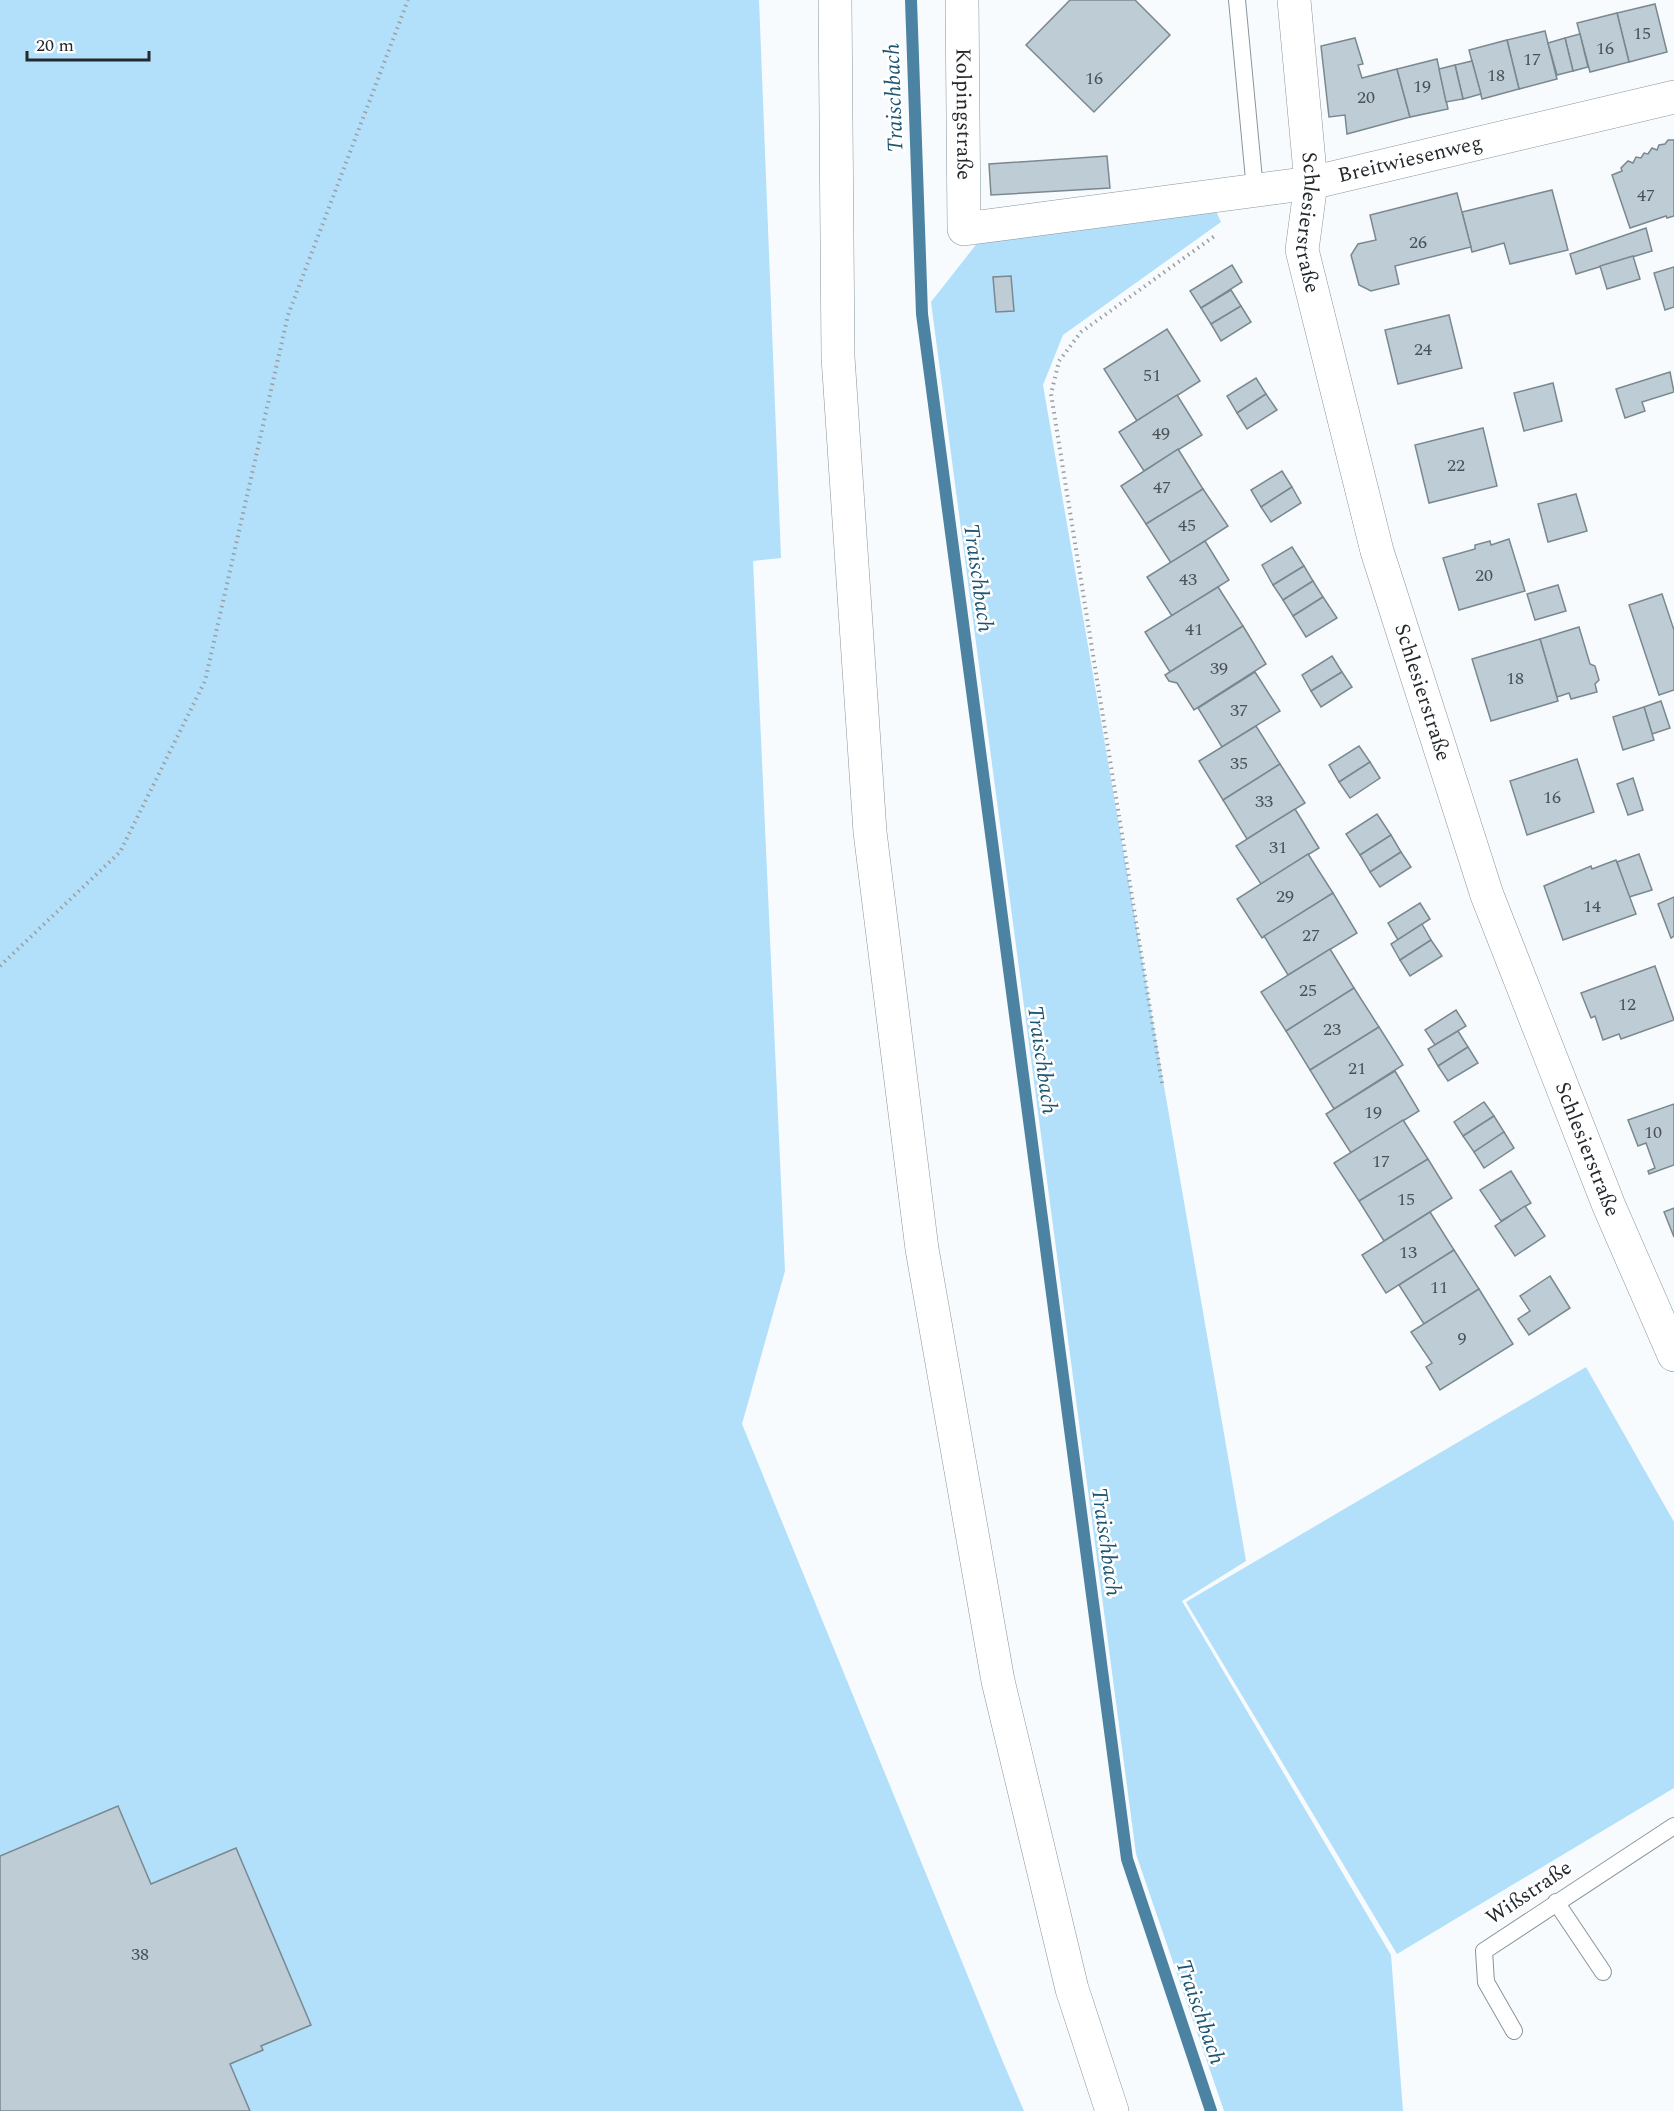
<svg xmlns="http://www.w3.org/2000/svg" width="1674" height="2111" viewBox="0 0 1674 2111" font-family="Spectral,serif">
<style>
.green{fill:#b2dffa}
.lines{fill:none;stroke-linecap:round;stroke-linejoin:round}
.stream{stroke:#4d83a2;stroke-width:12}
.building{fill:#bdccd5;stroke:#7a8890;stroke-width:1.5}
.service-casing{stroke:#87959d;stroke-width:18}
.minor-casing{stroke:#87959d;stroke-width:34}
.primary-casing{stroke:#87959d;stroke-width:34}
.path{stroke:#9b9fa1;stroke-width:4;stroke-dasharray:1.5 4.5;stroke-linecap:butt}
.service{stroke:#fff;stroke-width:16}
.minor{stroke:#fff;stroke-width:33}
.primary{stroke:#fff;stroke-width:33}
.labels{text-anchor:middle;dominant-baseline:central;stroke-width:5;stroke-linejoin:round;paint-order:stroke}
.number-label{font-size:18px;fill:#4a5257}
.street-label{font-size:21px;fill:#24292d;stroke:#fff}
.water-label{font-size:22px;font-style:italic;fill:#1b5572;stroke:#fff}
</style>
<rect width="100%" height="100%" fill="#f8fbfd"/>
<!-- green -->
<g class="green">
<path d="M0,0h759l22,558 -28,3 32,710 -43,153 261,638 21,49h-1024z"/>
<path d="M1215,209l6,13 -158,113 -20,50 203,1176 -64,40 209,354 12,156h-179l-88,-257 -205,-1552 51,-65z"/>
<path d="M1586,1367l88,155v266l-277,166 -211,-352z"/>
</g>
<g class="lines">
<!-- stream -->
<path class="stream" d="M911,0l11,314 205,1545 84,252"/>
</g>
<!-- building -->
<g class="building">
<path d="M1070,0h65l35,35 -76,77 -68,-67z"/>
<path d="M1655,4l12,48 -38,10 -12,-49z"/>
<path d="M1617,13l12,49 -39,10 -13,-49z"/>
<path d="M1545,31l12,48 -38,10 -12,-49z"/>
<path d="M1580,34l8,33 -15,4 -8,-33z"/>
<path d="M1355,38l8,26 -5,1 4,13 35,-9 13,48 -63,17 -2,-19 -16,2 -8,-71z"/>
<path d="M1565,38l8,33 -16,4 -9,-32z"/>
<path d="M1507,40l12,49 -37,10 -13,-49z"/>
<path d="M1437,59l11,50 -38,8 -13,-48z"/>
<path d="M1472,61l9,33 -18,5 -8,-34z"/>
<path d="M1455,65l8,34 -17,3 -7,-33z"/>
<path d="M1668,140h6v76l-7,2 -1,-2 -36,12 -18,-53 10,-4 -1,-3 7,-7 5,2 3,-6 5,1 3,-5 4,1 4,-6 5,2 2,-5 6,-1z"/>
<path d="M1107,156l3,32 -119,7 -2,-31z"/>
<path d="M1552,190l16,60 -58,14 -6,-21 -32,9 -10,-40z"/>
<path d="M1457,193l14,54 -76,19 4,18 -28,7 -12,-6 -8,-30 7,-11 18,-4 -6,-25z"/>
<path d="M1646,228l6,23 -76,23 -6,-20z"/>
<path d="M1633,256l7,23 -33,10 -7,-23z"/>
<path d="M1232,265l10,17 -41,26 -11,-17z"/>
<path d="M1674,267v40l-9,3 -11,-37z"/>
<path d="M1011,276l3,35 -18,1 -3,-35z"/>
<path d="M1231,290l10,16 -30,18 -10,-16z"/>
<path d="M1241,306l10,16 -30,19 -10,-17z"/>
<path d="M1449,315l13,53 -64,16 -13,-54z"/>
<path d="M1167,329l33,52 -63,40 -33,-52z"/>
<path d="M1670,372l4,20 -32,10 3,9 -20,7 -9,-29z"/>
<path d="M1256,378l10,16 -29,19 -10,-17z"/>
<path d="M1553,383l9,38 -38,10 -10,-38z"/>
<path d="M1266,394l11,16 -30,19 -10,-16z"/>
<path d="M1177,395l25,40 -58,36 -25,-39z"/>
<path d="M1483,428l14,58 -68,17 -14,-58z"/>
<path d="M1178,449l25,40 -57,35 -25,-38z"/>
<path d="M1282,471l10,16 -31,20 -10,-17z"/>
<path d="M1292,487l9,16 -30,19 -10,-15z"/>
<path d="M1203,489l25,37 -57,37 -25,-39z"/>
<path d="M1576,494l11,37 -39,11 -10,-38z"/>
<path d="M1509,539l16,52 -66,19 -16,-52 32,-9v-4l15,-4 1,4z"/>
<path d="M1205,541l24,39 -57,36 -25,-39z"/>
<path d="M1292,547l12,19 -31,19 -11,-20z"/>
<path d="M1304,566l9,15 -30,19 -10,-15z"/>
<path d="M1313,581l10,16 -30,19 -10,-16z"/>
<path d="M1558,585l8,26 -31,9 -8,-26z"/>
<path d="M1218,587l25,39 -73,46 -25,-40z"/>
<path d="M1662,594l12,36v60l-15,5 -30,-90z"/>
<path d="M1323,597l14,21 -31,19 -13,-21z"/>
<path d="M1243,626l23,38 -72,46 -17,-27 -8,-2 -4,-6z"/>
<path d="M1579,627l11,37 5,2 4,14 -4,4 2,8 -26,7 -2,-6 -12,4 -17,-58z"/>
<path d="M1540,639l18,62 -67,20 -19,-62z"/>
<path d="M1332,656l10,16 -31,19 -9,-16z"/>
<path d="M1255,672l25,39 -58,36 -24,-39z"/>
<path d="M1342,672l10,15 -31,20 -10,-16z"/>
<path d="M1661,701l9,27 -18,6 -8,-27z"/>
<path d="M1644,707l10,33 -31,10 -10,-33z"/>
<path d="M1256,726l24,38 -57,36 -24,-39z"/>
<path d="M1359,746l11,16 -31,20 -10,-17z"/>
<path d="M1577,759l17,53 -67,23 -17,-54z"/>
<path d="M1370,762l10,16 -30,20 -11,-16z"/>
<path d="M1280,764l25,39 -58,36 -24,-39z"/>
<path d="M1633,778l10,32 -15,5 -11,-31z"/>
<path d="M1295,809l24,39 -58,36 -25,-38z"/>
<path d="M1377,814l14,21 -31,20 -14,-21z"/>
<path d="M1391,835l10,17 -31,20 -10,-17z"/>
<path d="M1401,852l10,15 -31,20 -10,-15z"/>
<path d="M1308,854l25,39 -71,45 -25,-39z"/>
<path d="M1639,854l13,36 -23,7 -12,-35z"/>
<path d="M1616,860l20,54 -73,26 -19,-54 47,-20 1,3z"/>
<path d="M1333,893l24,40 -69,42 -24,-39z"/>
<path d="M1674,897v39l-3,2 -13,-34z"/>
<path d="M1420,903l10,16 -32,21 -10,-17z"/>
<path d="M1422,924l9,16 -31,20 -9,-16z"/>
<path d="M1431,940l11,16 -32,20 -10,-16z"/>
<path d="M1330,949l24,39 -68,43 -25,-39z"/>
<path d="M1655,966l19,54 -53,19 -2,-5 -16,6 -8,-24 -4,2 -10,-25z"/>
<path d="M1354,988l25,39 -69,43 -24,-39z"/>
<path d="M1456,1010l10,16 -31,19 -10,-15z"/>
<path d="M1379,1027l24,38 -69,44 -24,-39z"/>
<path d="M1458,1031l10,16 -30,19 -10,-17z"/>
<path d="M1468,1047l10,16 -30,18 -10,-15z"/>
<path d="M1395,1071l24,40 -68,42 -25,-39z"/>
<path d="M1484,1102l10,14 -31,20 -9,-14z"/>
<path d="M1674,1104v61l-25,9 -1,-3 7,-3 -9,-25 -8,3 -10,-26z"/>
<path d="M1494,1116l10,16 -30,20 -11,-16z"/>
<path d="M1403,1120l25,39 -69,42 -25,-38z"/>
<path d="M1504,1132l10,16 -30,20 -10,-16z"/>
<path d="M1428,1159l24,39 -68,43 -25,-40z"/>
<path d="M1511,1171l20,32 -30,18 -21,-31z"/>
<path d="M1525,1206l20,30 -30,20 -20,-30z"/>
<path d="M1674,1208v29l-10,-25z"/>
<path d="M1430,1212l24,38 -68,43 -24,-38z"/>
<path d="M1454,1250l25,39 -55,35 -25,-39z"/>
<path d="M1550,1276l20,32 -41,27 -11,-16 12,-8 -10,-15z"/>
<path d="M1479,1289l34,55 -73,46 -14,-23 6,-4 -21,-31z"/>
<path d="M118,1806l33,78 85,-36 75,177 -50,21 2,4 -33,14 20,47h-250v-255z"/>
</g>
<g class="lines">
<!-- service casing -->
<g class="service-casing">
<g id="service">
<path d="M1237,0l18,190"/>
<path d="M1556,1902l47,70"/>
<path d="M1514,2031l-28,-49 -2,-31 190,-125"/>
</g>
</g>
<!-- minor casing -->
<g class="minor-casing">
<g id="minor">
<path id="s1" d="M962,0l2,229 347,-46 363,-86"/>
<path id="s2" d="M1294,0l17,183 -9,67 75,301 110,344 122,311 65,149"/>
</g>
</g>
<!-- primary casing -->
<g class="primary-casing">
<path id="primary" d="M835,0l3,357 32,475 52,417 76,432 74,308 40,122"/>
</g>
<!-- path -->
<g class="path">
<path d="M0,966l120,-114 85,-171 83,-366 120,-315"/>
<path d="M1162,1083l-111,-689 8,-33 22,-29 135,-97"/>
</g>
<!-- service -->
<use href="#service" class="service"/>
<!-- minor -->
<use href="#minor" class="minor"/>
<!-- primary -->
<use href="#primary" class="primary"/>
</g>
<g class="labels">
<!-- number labels -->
<g class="number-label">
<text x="1642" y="33">15</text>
<text x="1605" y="48">16</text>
<text x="1532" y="59">17</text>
<text x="1496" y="75">18</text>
<text x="1094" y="78">16</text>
<text x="1422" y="86">19</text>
<text x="1366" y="97">20</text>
<text x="1646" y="195">47</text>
<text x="1418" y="242">26</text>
<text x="1423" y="349">24</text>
<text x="1152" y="375">51</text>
<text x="1161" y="433">49</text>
<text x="1456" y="465">22</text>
<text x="1162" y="487">47</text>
<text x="1187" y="525">45</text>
<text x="1484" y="575">20</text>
<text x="1188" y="579">43</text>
<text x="1194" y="629">41</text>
<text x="1219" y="668">39</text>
<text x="1515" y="678">18</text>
<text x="1239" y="710">37</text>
<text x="1239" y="763">35</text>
<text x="1552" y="797">16</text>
<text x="1264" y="801">33</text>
<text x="1278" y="847">31</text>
<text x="1285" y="896">29</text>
<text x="1592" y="906">14</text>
<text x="1311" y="935">27</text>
<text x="1308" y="990">25</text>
<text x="1627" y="1004">12</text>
<text x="1332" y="1029">23</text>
<text x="1357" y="1068">21</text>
<text x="1373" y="1112">19</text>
<text x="1653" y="1132">10</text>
<text x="1381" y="1161">17</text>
<text x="1406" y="1199">15</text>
<text x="1408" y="1252">13</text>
<text x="1439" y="1287">11</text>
<text x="1462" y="1338">9</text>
<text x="140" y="1954">38</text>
</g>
<!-- street labels -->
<g class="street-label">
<text stroke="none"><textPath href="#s1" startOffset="114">Kolpingstraße</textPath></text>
<text stroke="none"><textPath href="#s1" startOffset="681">Breitwiesenweg</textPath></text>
<text stroke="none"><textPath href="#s2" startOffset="224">Schlesierstraße</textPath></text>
<text stroke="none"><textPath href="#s2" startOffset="710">Schlesierstraße</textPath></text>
<text stroke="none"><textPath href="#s2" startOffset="1196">Schlesierstraße</textPath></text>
<text transform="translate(1529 1893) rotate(-34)">Wißstraße</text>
</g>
<!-- water labels -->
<g class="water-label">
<text transform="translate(894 98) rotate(-92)">Traischbach</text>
<text transform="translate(978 578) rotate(82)">Traischbach</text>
<text transform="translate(1042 1060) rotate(82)">Traischbach</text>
<text transform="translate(1106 1542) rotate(82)">Traischbach</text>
<text transform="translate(1200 2012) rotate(71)">Traischbach</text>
</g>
</g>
<!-- scale -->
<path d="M27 51v9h122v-9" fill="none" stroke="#24292d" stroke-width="3"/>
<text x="36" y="51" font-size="18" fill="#24292d" stroke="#ffffff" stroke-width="4.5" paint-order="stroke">20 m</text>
</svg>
